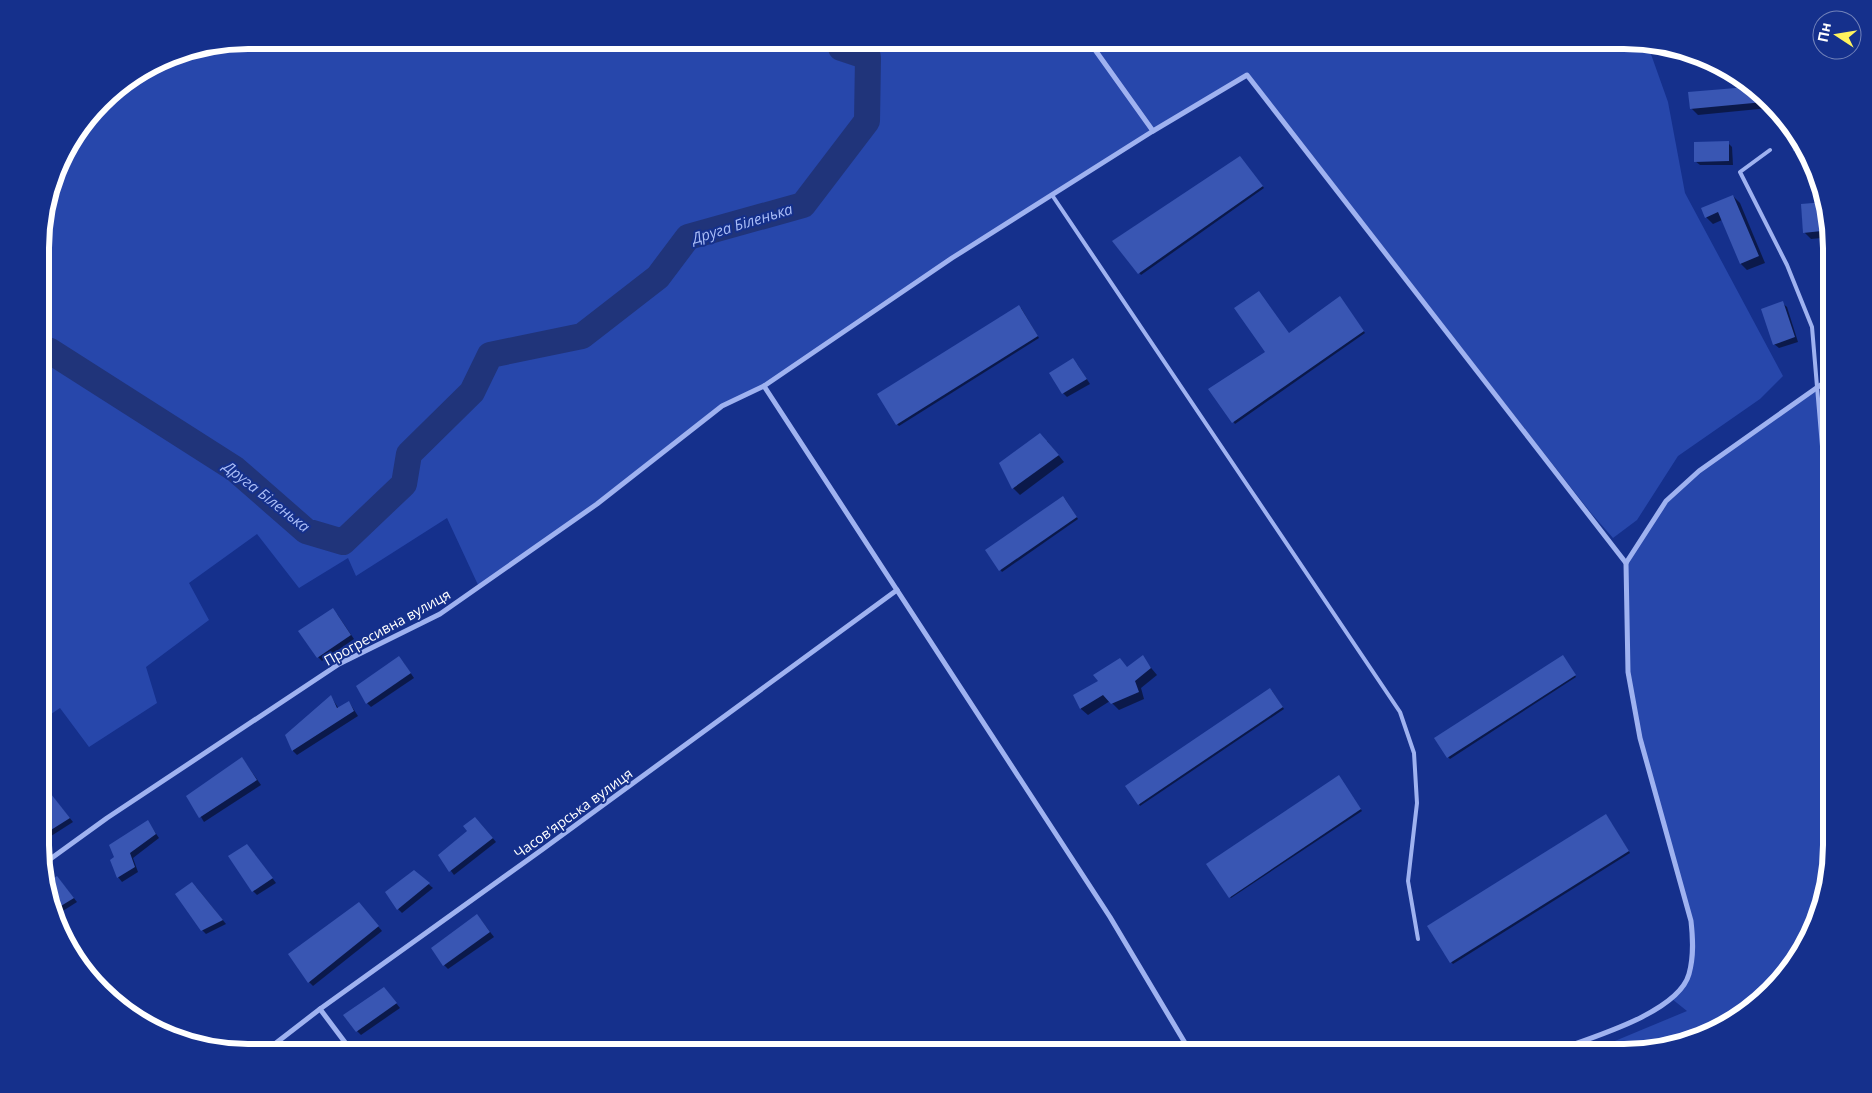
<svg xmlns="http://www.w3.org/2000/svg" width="1872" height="1093" viewBox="0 0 1872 1093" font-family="'Open Sans',sans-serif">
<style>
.green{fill:#2747ab}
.shadow{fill:#0007}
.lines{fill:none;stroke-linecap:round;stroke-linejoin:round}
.river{stroke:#20347a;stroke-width:26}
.building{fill:#3956b3}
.lane{stroke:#9fb2f0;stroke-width:4}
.street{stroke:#9fb2f0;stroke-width:5}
.labels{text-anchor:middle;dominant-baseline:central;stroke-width:4;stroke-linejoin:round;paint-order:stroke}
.street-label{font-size:14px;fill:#fff;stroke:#15308c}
.water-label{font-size:15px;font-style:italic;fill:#aabdf7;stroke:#15308c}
.rim{fill:none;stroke:#fff;stroke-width:6}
</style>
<rect width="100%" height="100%" fill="#15308c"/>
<!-- green -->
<g class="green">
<path d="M248,40h1376l23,3 21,59 17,91 98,183 -23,23 -82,57 -41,64 -24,18 -22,-25 -344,-438 -295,183 -188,128 -42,20 -125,98 -118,83 -32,-69 -91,58 -8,-18 -49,30 -42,-54 -68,49 20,37 -63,47 11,36 -68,44 -29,-39 -18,12v-499l20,-65 49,-64 58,-36z"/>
<path d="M1818,386l5,72 9,19v381l-28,91 -33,43 -43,33 -91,28h-51l101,-42 -15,-12 17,-23 5,-30 -3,-25 -51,-183 -12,-66 -2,-109 40,-62 33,-30z"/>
</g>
<!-- shadow -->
<g class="shadow">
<path d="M1749,88l20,20 -71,7 -7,-7 -1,-14z"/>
<path d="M1792,129l5,4 12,23 -8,1 -7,-7z"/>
<path d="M1728,143l4,4 1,18h-33l-5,-4z"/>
<path d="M1239,158l25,30 -123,87 -28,-34z"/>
<path d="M1733,196l7,7 25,60 -18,7 -6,-6 -19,-44 -9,4 -7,-7z"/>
<path d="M1825,203l7,34 -21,2 -7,-7 -2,-27z"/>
<path d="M1342,300l23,33 -130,91 -25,-35 57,-37 22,-18z"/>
<path d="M1782,303l5,4 11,35 -19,6 -5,-4z"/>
<path d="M1021,308l18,30 -140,88 -2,-2z"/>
<path d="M1077,364l13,20 -23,13 -4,-4z"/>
<path d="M1047,441l17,21 -44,33 -7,-7 -12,-24z"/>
<path d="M1065,499l13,20 -76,53 -16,-21z"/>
<path d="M337,614l17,25 -32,22 -4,-4z"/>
<path d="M1142,657l15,18 -16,13 3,11 -25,11 -9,-9 -22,14 -7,-6 -7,-13 54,-28z"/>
<path d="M1564,658l12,19 -126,82 -2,-2z"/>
<path d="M403,662l11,16 -43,29 -4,-4z"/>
<path d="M1272,691l12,18 -144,97 -1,-2z"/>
<path d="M331,697l8,12 10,-7 9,14 -61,39 -4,-4 -7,-16z"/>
<path d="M242,758l19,27 -57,37 -16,-26z"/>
<path d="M1340,779l22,32 -131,87 -1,-1z"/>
<path d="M51,795l22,27 -25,16 -6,-7v-29z"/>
<path d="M1608,818l22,35 -177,111 -2,-2z"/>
<path d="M148,822l11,16 -26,20 5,14 -16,10 -4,-5 -6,-16z"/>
<path d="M479,822l17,20 -42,33 -15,-20z"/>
<path d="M251,850l25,33 -19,12 -4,-4z"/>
<path d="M414,872l19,16 -31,25 -4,-4z"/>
<path d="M61,882l16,20 -19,12 -11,-29z"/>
<path d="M196,887l30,37 -20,10 -4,-4z"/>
<path d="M363,908l19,23 -69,55 -4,-4z"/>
<path d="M481,920l13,17 -46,32 -4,-4z"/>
<path d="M388,993l12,15 -39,27 -4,-4z"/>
</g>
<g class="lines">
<!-- river -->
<path class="river" d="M42,348l8,3 185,118 71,62 37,11 61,-58 5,-30 63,-62 18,-37 92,-19 76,-59 30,-40 115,-32 64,-84 1,-64 -27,-9 6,-8"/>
</g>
<!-- building -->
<g class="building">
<path d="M1748,87l16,15 -74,7 -2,-17z"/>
<path d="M1791,127l6,6 8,17 -12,1z"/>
<path d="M1729,141v20l-35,1v-20z"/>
<path d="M1240,156l23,30 -125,88 -26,-33z"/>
<path d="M1733,195l26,61 -19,8 -22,-52 -13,6 -4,-10z"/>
<path d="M1825,202l6,28 -28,3 -2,-29z"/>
<path d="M1828,271h4v25h-3z"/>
<path d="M1259,291l30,42 51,-37 24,35 -132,92 -24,-34 57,-37 -31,-44z"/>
<path d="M1783,301l12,36 -22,8 -12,-36z"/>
<path d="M1019,305l19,31 -142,89 -19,-31z"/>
<path d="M1073,358l14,21 -25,15 -13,-21z"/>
<path d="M1040,433l19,22 -47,34 -13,-26z"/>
<path d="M1063,496l14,21 -78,54 -14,-21z"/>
<path d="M333,608l18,27 -34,23 -19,-27z"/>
<path d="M1143,655l8,13 -16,13 4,11 -28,12 -8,-9 -23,14 -7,-14 25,-14 -5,-6 27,-17 7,9z"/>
<path d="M1563,655l13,20 -129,83 -13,-20z"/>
<path d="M399,656l12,17 -45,31 -10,-18z"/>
<path d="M1270,688l13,19 -145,98 -13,-19z"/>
<path d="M331,695l6,13 12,-7 5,10 -62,40 -7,-16z"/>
<path d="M242,757l15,23 -58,38 -13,-22z"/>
<path d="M1339,775l22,34 -132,89 -23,-34z"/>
<path d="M51,794l19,24 -27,17 -1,-35z"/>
<path d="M1606,814l23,37 -179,112 -23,-37z"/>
<path d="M475,817l18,21 -44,34 -11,-17 29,-24 -4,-5z"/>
<path d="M148,820l8,14 -26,19 5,14 -18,11 -7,-18 4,-3 -5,-12z"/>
<path d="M247,844l26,34 -21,14 -24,-36z"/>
<path d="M414,870l16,13 -33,27 -12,-18z"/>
<path d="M57,876l17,22 -18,11 -10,-25z"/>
<path d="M192,882l31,38 -22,11 -26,-37z"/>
<path d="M359,902l20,24 -71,57 -20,-29z"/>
<path d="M477,914l13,18 -47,34 -12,-18z"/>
<path d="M384,987l13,16 -41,29 -13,-17z"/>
<path d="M304,1044l8,9h-20z"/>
</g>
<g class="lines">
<!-- lane -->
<g class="lane">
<path d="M1770,150l-30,22 47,93 25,62 11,131 9,19"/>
<path d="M1052,195l348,517 14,41 3,50 -9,78 10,58"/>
</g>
<!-- street -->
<g class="street">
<path d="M1088,40l65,91"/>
<path d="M764,386l346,531 81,136"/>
<path d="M42,865l65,-47 232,-154 101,-50 157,-110 125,-98 42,-20 188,-128 201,-127 94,-56 379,488"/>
<path d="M320,1009l33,44"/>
<path d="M263,1053l57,-44 223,-160 354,-259"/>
<path d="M1549,1053c37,-14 129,-39 140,-79 5,-18 4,-35 2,-53l-51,-183 -12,-66 -2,-109 40,-62 33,-30 133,-94"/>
</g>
</g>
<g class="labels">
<!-- street labels -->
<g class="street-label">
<text transform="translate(387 627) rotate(-29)">Прогресивна вулиця</text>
<text transform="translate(573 813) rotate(-36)">Часов'ярська вулиця</text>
</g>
<!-- water labels -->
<g class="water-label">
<text transform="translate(742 223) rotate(-17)">Друга Біленька</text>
<text transform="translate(267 496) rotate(38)">Друга Біленька</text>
</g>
</g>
<!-- crop -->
<path d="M0 0H1872V1093H0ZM248 49H1624A199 199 0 0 1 1823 248V845A199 199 0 0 1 1624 1044H248A199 199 0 0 1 49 845V248A199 199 0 0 1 248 49Z" fill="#15308c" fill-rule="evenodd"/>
<path class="rim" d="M248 49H1624A199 199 0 0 1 1823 248V845A199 199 0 0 1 1624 1044H248A199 199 0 0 1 49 845V248A199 199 0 0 1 248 49Z"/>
<!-- north arrow -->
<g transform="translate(1837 35) rotate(282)"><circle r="24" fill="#15308c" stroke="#7383ba"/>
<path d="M0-4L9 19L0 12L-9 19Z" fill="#fff35d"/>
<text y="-8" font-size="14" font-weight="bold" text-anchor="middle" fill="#ffffff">Пн</text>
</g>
</svg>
